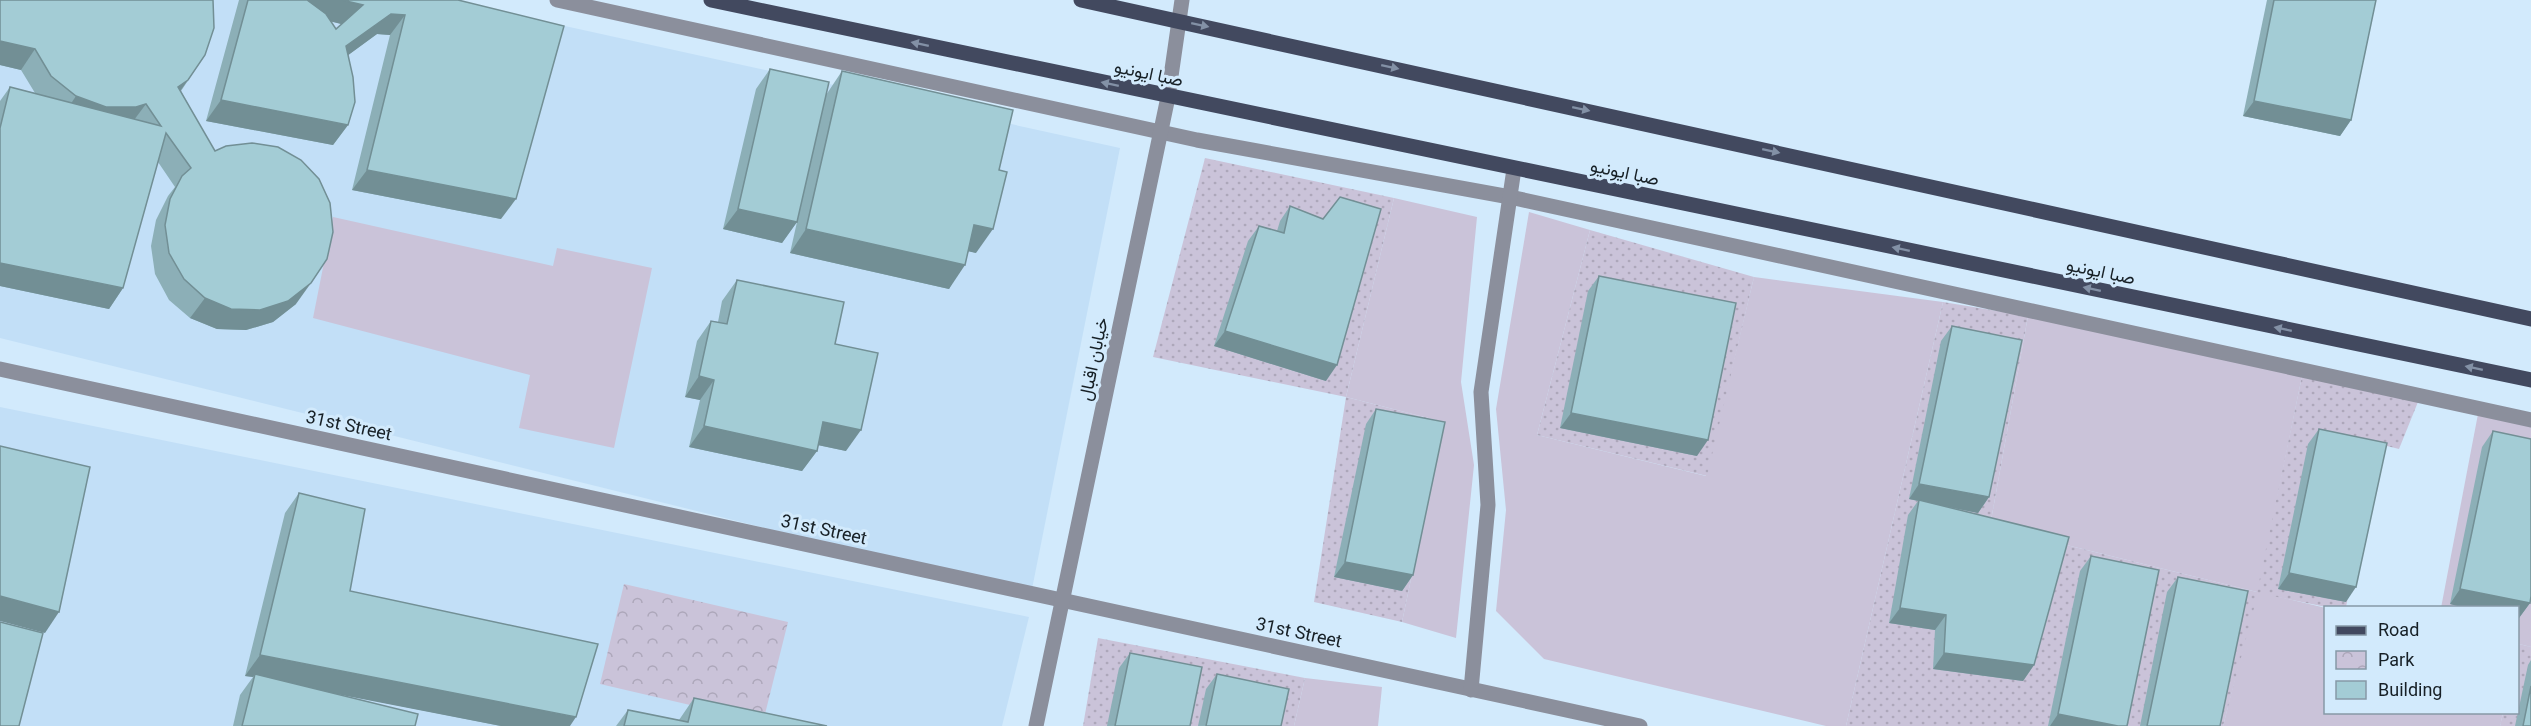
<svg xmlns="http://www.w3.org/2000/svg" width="2531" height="726" viewBox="0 0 2531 726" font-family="Roboto,Vazirmatn,sans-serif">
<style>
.built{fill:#c2dff7}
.grass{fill:#cac3d9}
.park{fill:url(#park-crowns)}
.garden{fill:url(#garden-dots)}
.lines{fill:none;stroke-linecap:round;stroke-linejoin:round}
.minor{stroke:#8b8f9c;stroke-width:15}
.major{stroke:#42495f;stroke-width:15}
.wall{fill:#8cafb7;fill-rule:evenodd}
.shaded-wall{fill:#728f95}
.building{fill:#a3ccd5;stroke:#728f95;stroke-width:1.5}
.oneway{fill:#8391a6}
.labels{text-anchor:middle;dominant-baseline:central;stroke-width:6;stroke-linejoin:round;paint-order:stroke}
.street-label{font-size:18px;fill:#172026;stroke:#d2eafc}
</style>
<defs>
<pattern id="park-crowns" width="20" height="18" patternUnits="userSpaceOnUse" patternTransform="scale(1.5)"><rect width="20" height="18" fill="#cac3d9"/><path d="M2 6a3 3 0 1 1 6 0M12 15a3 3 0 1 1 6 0" fill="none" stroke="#ada7ba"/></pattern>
<pattern id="garden-dots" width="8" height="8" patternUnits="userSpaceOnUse" patternTransform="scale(1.5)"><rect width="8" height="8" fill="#cac3d9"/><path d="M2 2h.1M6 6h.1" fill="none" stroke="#ada7ba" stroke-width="1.8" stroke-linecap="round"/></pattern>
</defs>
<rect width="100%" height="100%" fill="#d2eafc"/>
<!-- built -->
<g class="built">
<path d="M0,0h447l673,148 -89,446 -1031,-256z"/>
<path d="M0,407l1029,210 -27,109h-1002z"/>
</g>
<!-- grass -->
<g class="grass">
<path d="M1394,198l83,19 -16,165 13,83 -18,173 -54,-16 42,-200 -98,-25z"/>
<path d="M1529,212l61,18 -53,205 169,41 48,-199 189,25 -97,424h-20l-282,-67 -48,-48 10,-101 -10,-101z"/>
<path d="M333,217l220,49 4,-18 95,20 -38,180 -95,-20 11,-53 -217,-57z"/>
<path d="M2028,316l274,60 -44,216 68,16v104l177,1 -3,13h-277l34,-134 -267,-66z"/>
<path d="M2478,414l53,12v221l-12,-3 -1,7v-43h-77z"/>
<path d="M1305,678l77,9 -4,39h-84z"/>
</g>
<!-- park -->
<path class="park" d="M624,584l164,38 -25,100 -163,-38z"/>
<!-- garden -->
<g class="garden">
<path d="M1205,158l189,40 -48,199 98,25 -42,200 -88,-20 32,-205 -193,-40z"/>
<path d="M1590,230l164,47 -47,199 -170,-41z"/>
<path d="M1943,302l85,14 -38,210 267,66 45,-216 118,21 -21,52 -20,-5 -33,163h-20l-68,-14 -35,133h-377z"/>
<path d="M1098,638l207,40 -11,48h-211z"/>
<path d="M2519,644l12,3v79h-31l3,-13 15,-1z"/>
</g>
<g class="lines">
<!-- minor -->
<g class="minor">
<path d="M557,0l640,140 313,57 1021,223"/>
<path d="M0,369l1640,357"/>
<path d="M1471,690l17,-185 -7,-113 33,-223"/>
<path d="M1036,726l132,-629 14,-97"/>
</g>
<!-- major -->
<g class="major">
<path d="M711,0l1820,380"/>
<path d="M1081,0l1450,319"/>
</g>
</g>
<!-- wall -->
<g class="wall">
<path d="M0,0l205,55 -24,36 115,213 -23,18 -27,8 -29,-1 -27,-11 -21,-18 -14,-26 -4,-28 5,-26 12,-24 7,-9 -17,-25 -35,126 -14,21 -109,-23v-185l10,-14 25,6 -14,-23 -21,-5z"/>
<path d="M239,0h219l43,219 -149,-29 38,-155 -13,-1 -29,21v70l-15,20 -127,-24zM330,21l12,3 -6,5z"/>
<path d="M2267,0h109l-25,120 -11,16 -97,-20z"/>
<path d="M770,69l56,26 16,-24 134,182 -7,-2 -20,38 -159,-36 7,-31 -15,21 -59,-14 33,-140z"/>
<path d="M1290,206l36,175 -112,-35 34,-105 11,-15 18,5 3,-10z"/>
<path d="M1599,276l98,180 -137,-28 28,-137z"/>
<path d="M737,280l98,64 11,107 -28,-6 -1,6 -15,20 -113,-24 11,-47 -15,-3 12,-56 14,-20 7,1 4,-21z"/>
<path d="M1952,326l37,171 -11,16 -31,-6 87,158 -11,16 -90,-12 2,-39 -46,-7 19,-108 10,-14 -9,-2 32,-158z"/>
<path d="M1376,409l37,166 -11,16 -68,-14 32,-153z"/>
<path d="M2319,429l27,173 -68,-13 30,-145z"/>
<path d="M2493,431l37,172 -11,15 -2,-10h-52l-15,-4 32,-157z"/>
<path d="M299,493l51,98 220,135h-69l-171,-34 85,34h-182l7,-31 13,-18 -8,-1 40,-163z"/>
<path d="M2091,556l36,170h-79l32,-155z"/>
<path d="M2178,577l42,149h-80l27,-134z"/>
<path d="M1130,653l60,73h-83l12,-58z"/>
<path d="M2531,660v66h-16l13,-61z"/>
<path d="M1217,674l64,52h-83l8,-37z"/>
<path d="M694,698l133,28h-211l12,-16 51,10z"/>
</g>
<!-- shaded-wall -->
<g class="shaded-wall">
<path d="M282,0h60l21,5 -14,21 -72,-18z"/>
<path d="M391,14l14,1 -15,20 -13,-1 -45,33 14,-21z"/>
<path d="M0,41l35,8 -14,21 -21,-5z"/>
<path d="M188,80l-15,21 5,-14z"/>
<path d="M76,96l70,8 -15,20 -69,-7z"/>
<path d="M221,100l127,25 -15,20 -127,-24z"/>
<path d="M2254,101l97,19 -11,16 -97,-20z"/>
<path d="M367,170l149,29 -15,20 -149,-29z"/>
<path d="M738,209l59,13 -15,21 -59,-14z"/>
<path d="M974,225l19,4 -17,24 -18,-4z"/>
<path d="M806,229l159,36 -16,24 -159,-36z"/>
<path d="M0,263l123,25 -14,21 -109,-23z"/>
<path d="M311,283l-15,21 -23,18 -27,8 -29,-1 -27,-11 15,-20z"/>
<path d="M1225,331l112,34 -11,16 -112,-35z"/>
<path d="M699,376l15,4 -14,20 -15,-3z"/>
<path d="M1571,413l137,27 -11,16 -137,-28z"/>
<path d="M823,422l38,8 -15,21 -38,-8z"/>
<path d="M704,426l113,25 -15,20 -113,-24z"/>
<path d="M1919,484l70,13 -11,16 -69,-14z"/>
<path d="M1345,562l68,13 -11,16 -68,-14z"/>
<path d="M2289,573l67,14 -10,15 -68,-13z"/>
<path d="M2460,589l70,14 -11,15h-2v-10h-52l-15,-4z"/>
<path d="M0,596l59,16 -14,21 -45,-12z"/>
<path d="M1900,608l46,7 -11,15 -46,-7z"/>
<path d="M1944,653l90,12 -11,16 -90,-12z"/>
<path d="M260,655l316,62 -6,9h-69l-247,-48 1,-4 -2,3 -8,-1z"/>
<path d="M2058,714l60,12h-68z"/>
</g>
<!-- building -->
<g class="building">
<path d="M0,0h213l1,28 -9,27 -17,25 -10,7 37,64 11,-5 26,-3 26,4 23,13 18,19 11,24 3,29 -6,27 -16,24 -23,18 -28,9 -29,-1 -26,-11 -21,-19 -15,-26 -4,-28 5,-26 12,-23 9,-8 -25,-35 -43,155 -123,-25v-135l10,-41 151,39 -15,-22 -10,3h-30l-30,-11 -25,-20 -16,-27 -35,-8z"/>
<path d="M248,0h59l19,14 10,15 27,-24 -21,-5h116l106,26 -48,173 -149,-29 38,-155 -14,-1 -45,32 7,31 2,25 -7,23 -127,-25z"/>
<path d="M2274,0h102l-25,120 -97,-19z"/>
<path d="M770,69l59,13 -32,140 -59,-13z"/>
<path d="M842,71l171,39 -14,60 8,2 -14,57 -19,-4 -9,40 -159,-36z"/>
<path d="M1340,197l41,12 -44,156 -112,-34 34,-105 25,7 6,-27 33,13z"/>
<path d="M1599,276l137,27 -28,137 -137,-27z"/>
<path d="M737,280l107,22 -9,42 43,9 -17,77 -38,-8 -6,29 -113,-25 10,-46 -15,-4 12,-55 16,3z"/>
<path d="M1952,326l70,14 -33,157 -70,-13z"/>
<path d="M1376,409l69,13 -32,153 -68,-13z"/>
<path d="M2319,429l68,14 -31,144 -67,-14z"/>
<path d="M2493,431l38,8v157l-1,7 -70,-14z"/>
<path d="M0,446l90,21 -31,145 -59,-16z"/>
<path d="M299,493l66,16 -15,82 248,53 -22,73 -316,-62z"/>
<path d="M1919,500l150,37 -35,128 -90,-12 2,-38 -46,-7z"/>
<path d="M2091,556l68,14 -32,156h-9l-60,-12z"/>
<path d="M2178,577l70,14 -28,135h-73z"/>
<path d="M0,622l43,11 -24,93h-19z"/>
<path d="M1130,653l72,14 -12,59h-75z"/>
<path d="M255,674l163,40 -3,12h-173z"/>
<path d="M1217,674l72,15 -8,37h-75z"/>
<path d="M2531,686v40h-8z"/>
<path d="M694,698l133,28h-203l4,-16 60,12z"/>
</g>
<!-- one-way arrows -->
<defs><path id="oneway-solid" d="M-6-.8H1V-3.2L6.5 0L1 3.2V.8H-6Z" transform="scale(1.5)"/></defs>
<g class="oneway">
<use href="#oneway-solid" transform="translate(1200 25) rotate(12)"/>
<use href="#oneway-solid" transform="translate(920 44) rotate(-168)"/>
<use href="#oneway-solid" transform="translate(1390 67) rotate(12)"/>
<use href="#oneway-solid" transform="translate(1110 84) rotate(-168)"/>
<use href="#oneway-solid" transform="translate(1581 109) rotate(12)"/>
<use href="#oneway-solid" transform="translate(1771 151) rotate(12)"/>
<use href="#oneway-solid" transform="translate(1901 249) rotate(-168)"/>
<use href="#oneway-solid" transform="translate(2092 289) rotate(-168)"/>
<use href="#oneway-solid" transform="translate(2283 329) rotate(-168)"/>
<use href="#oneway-solid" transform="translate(2474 368) rotate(-168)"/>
</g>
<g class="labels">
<!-- street labels -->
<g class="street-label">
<text transform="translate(1149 73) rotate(12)">صبا ایونیو</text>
<text transform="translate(1625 172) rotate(12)">صبا ایونیو</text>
<text transform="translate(2101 271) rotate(12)">صبا ایونیو</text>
<text transform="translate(1093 359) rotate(-78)">خیابان اقبال</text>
<text transform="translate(349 425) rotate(12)">31st Street</text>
<text transform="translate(824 529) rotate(12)">31st Street</text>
<text transform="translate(1299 632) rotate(12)">31st Street</text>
</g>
</g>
<!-- legend -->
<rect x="2324" y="606" width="195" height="108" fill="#d2eafc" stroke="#8799a6" stroke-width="1.5"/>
<rect x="2336" y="626" width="30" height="9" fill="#42495f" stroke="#8799a6" stroke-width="1.5"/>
<text x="2378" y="636" font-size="18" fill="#172026">Road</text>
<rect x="2336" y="651" width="30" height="18" fill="url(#park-crowns)" stroke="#8799a6" stroke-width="1.5"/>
<text x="2378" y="666" font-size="18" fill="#172026">Park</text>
<rect x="2336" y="681" width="30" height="18" fill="#a3ccd5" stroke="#8799a6" stroke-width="1.5"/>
<text x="2378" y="696" font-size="18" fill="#172026">Building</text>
</svg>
